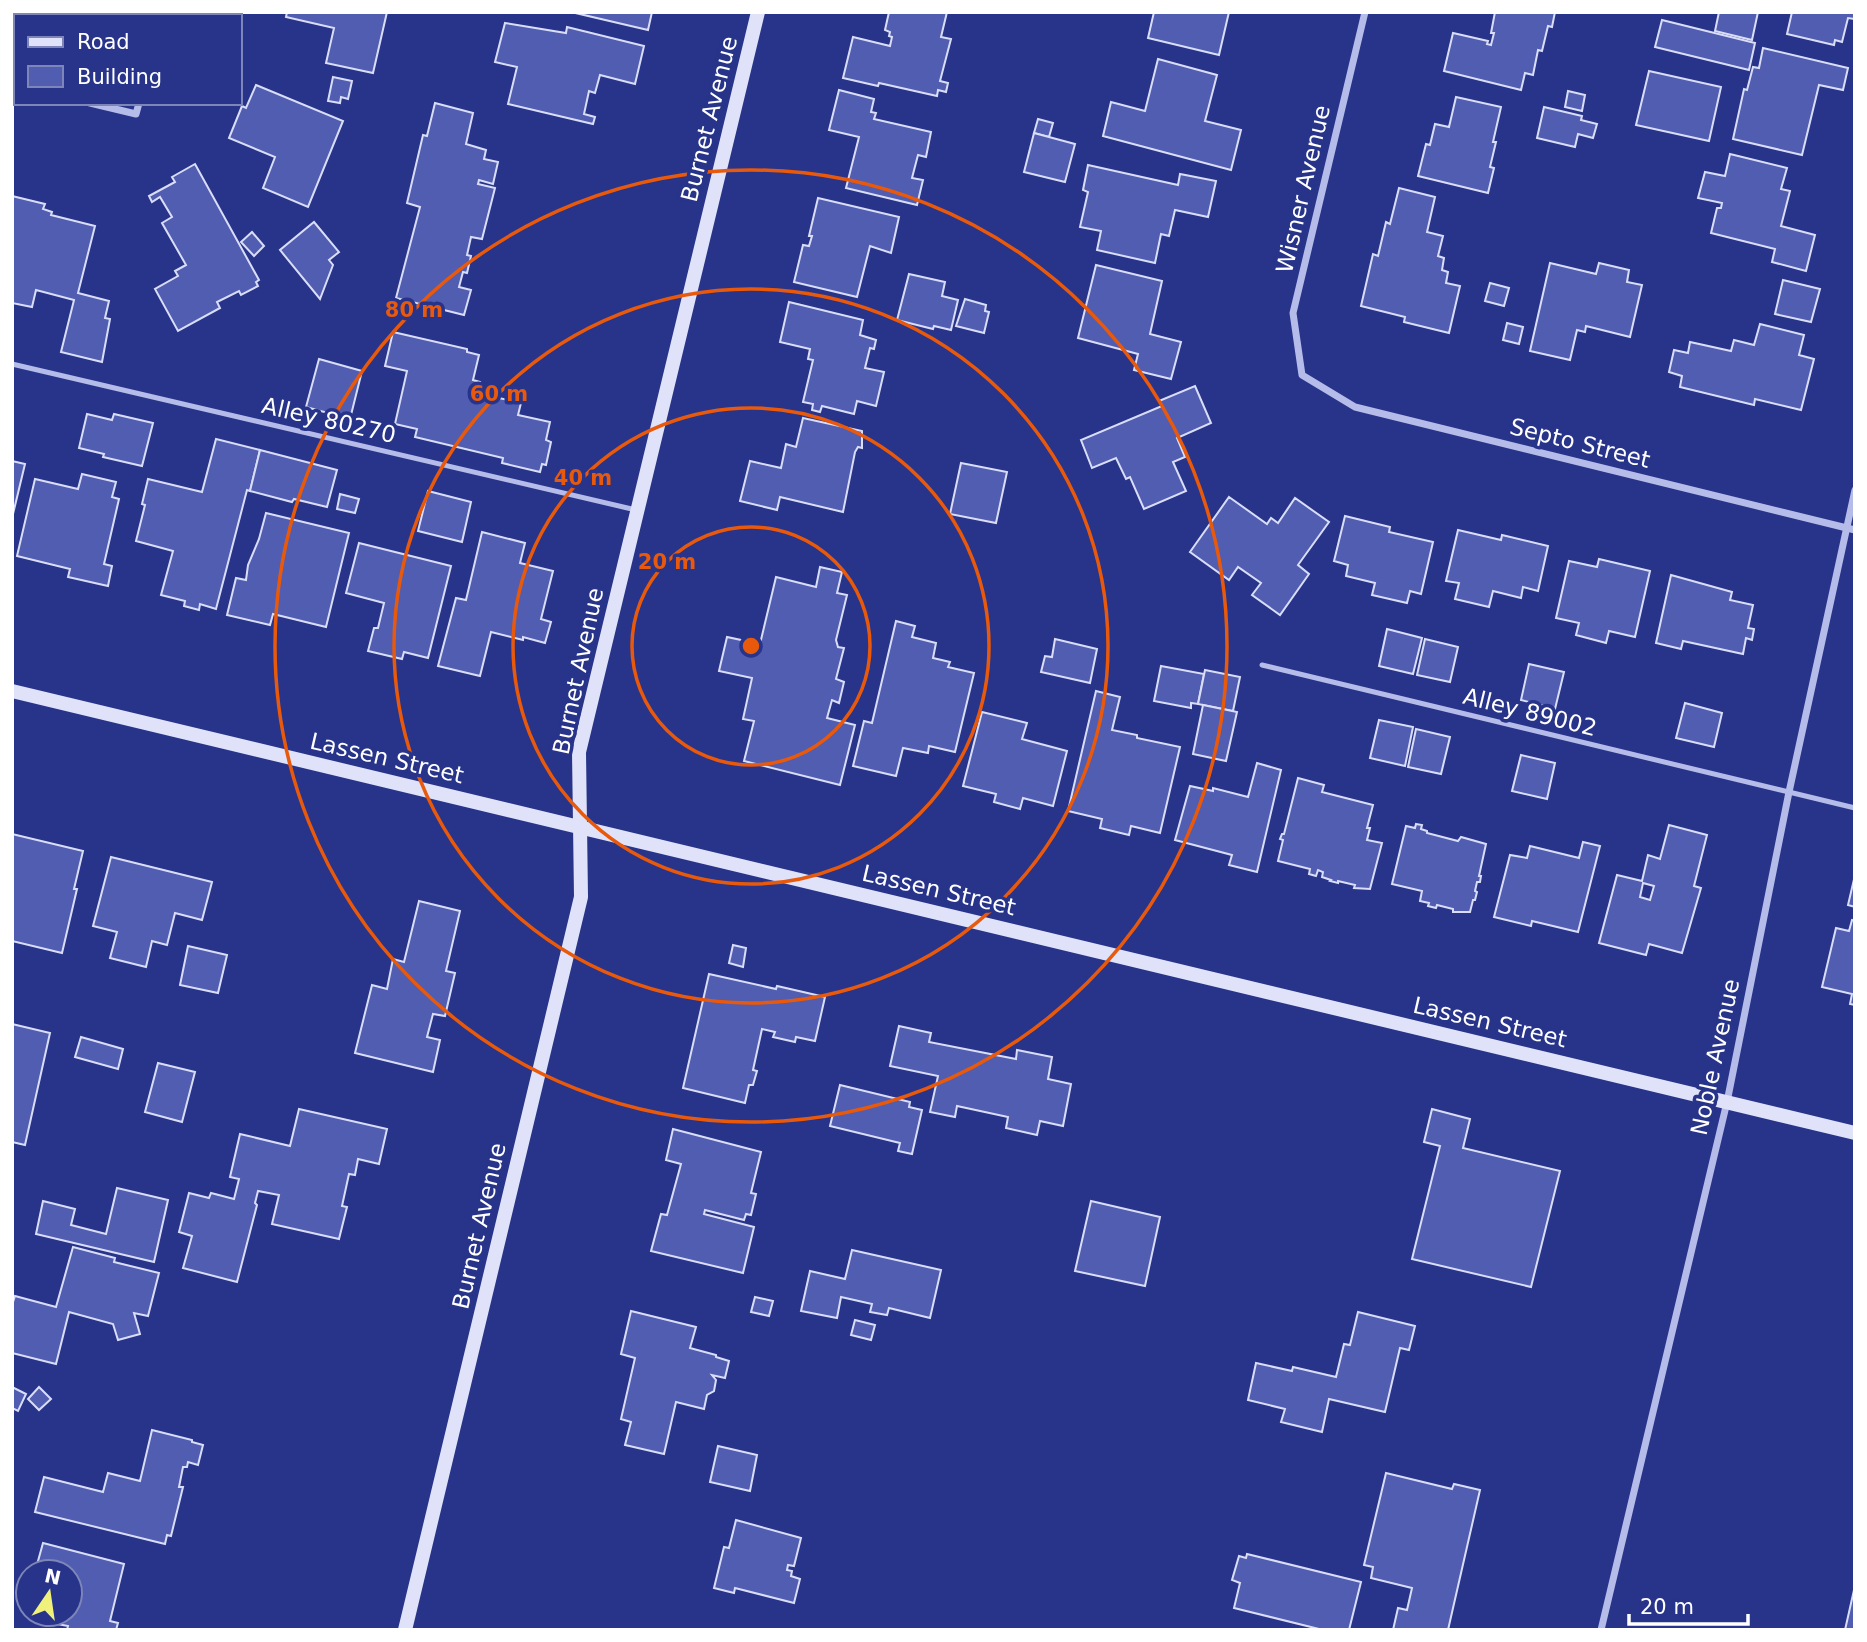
<svg xmlns="http://www.w3.org/2000/svg" width="1867" height="1642" viewBox="0 0 1867 1642" font-family="'DejaVu Sans',sans-serif">
<style>
.building{fill:#505db1;stroke:#d9ddf7;stroke-width:2;fill-rule:evenodd}
.lines{fill:none;stroke-linecap:round;stroke-linejoin:round}
.lane{stroke:#b5bce9;stroke-width:5}
.street{stroke:#b5bce9;stroke-width:7}
.secondary{stroke:#dfe2f8;stroke-width:14}
.ring{fill:none;stroke:#e8590c;stroke-width:3.5}
.labels{text-anchor:middle;dominant-baseline:central;stroke-width:7;stroke-linejoin:round;paint-order:stroke}
.street-label{font-size:23px;fill:#fff;stroke:#27348a}
.centre{fill:#e8590c;stroke:#27348a;stroke-width:3.5}
.ring-label{font-size:21px;text-anchor:middle;font-weight:bold;fill:#e8590c;stroke:#27348a;stroke-width:7;stroke-linejoin:round;paint-order:stroke}
</style>
<rect width="100%" height="100%" fill="#27348a"/>
<!-- building -->
<g class="building">
<path d="M12,12h22l-1,4h-17v7h-3z"/>
<path d="M287,12h100l-14,61 -47,-10 8,-35 -48,-11z"/>
<path d="M571,12h81l-4,18z"/>
<path d="M889,12h58l-6,25 10,2 -11,42 8,2 -2,9 -8,-2 -1,6 -58,-13 -1,3 -35,-8 10,-41 37,9 2,-9 -3,-1 1,-4 -5,-2z"/>
<path d="M1154,12h75l-10,43 -71,-17z"/>
<path d="M1495,12h60l-3,15 -4,-1 -6,25 -4,-1 -5,25 -8,-2 -4,17 -77,-19 9,-38 35,8 -1,3 4,1 3,-12h-3z"/>
<path d="M1719,12h39l-6,28 -37,-9z"/>
<path d="M1792,12h63v7l-7,-1 -6,24 -7,-2 -1,5 -47,-11z"/>
<path d="M1662,20l93,23 -6,27 -94,-23z"/>
<path d="M505,23l61,10 1,-6 77,19 -9,38 -35,-9 -5,18 -6,-2 -5,23 11,3 -2,7 -85,-20 9,-37 -22,-5z"/>
<path d="M1763,48l85,20 -5,22 -24,-5 -17,70 -69,-16 11,-50 3,1 6,-23 6,1z"/>
<path d="M1158,59l59,16 -12,46 36,9 -10,40 -128,-34 8,-34 34,9z"/>
<path d="M1649,71l72,16 -12,54 -73,-16z"/>
<path d="M333,77l19,4 -4,18 -7,-2 -1,6 -12,-2z"/>
<path d="M256,85l87,36 -35,86 -45,-19 12,-31 -46,-19 13,-32 4,2z"/>
<path d="M839,90l35,9 -3,13 5,1 -2,6 57,13 -5,25 -8,-2 -6,23 11,2 -6,25 -71,-17 13,-51 -30,-7z"/>
<path d="M1568,91l17,4 -3,16 -17,-4z"/>
<path d="M1456,97l45,10 -8,35h3l-6,25 4,1 -6,25 -70,-17 8,-32 4,1 5,-21 14,3z"/>
<path d="M435,103l38,10 -7,31 20,6 -2,9 14,3 -5,22 -14,-4 -1,4 17,4 -13,51 -11,-2 -4,18 4,1 -4,17 -4,-1 -4,15 12,3 -7,25 -68,-17 24,-91 -13,-4 16,-68 4,1z"/>
<path d="M1544,107l38,9 -1,4 16,4 -4,14 -15,-4 -3,13 -38,-9z"/>
<path d="M1038,119l15,4 -4,14 -15,-4z"/>
<path d="M1034,133l41,11 -10,38 -41,-10z"/>
<path d="M1730,154l57,14 -6,21 9,2 -9,35 34,9 -9,36 -34,-9 3,-13 -64,-16 6,-25h4l1,-5 -24,-5 7,-26 20,4z"/>
<path d="M195,164l64,116 -3,2 2,4 -17,9 -2,-4 -22,11 3,6 -42,23 -23,-42 23,-13 -3,-5 11,-6 -24,-42 10,-6 -12,-20 -8,5 -3,-6 26,-14 -3,-5z"/>
<path d="M1088,165l90,20 2,-11 36,7 -8,36 -33,-7 -6,26 -8,-2 -6,29 -58,-13 4,-19 -21,-4 8,-35 -5,-2z"/>
<path d="M1399,188l36,9 -8,35 16,4 -5,20 6,2 -2,12 6,2 -2,11 14,3 -11,47 -45,-11 1,-5 -44,-11 12,-52 5,2 8,-34 4,2z"/>
<path d="M12,196l33,8 -2,5 9,3 -1,3 44,11 -17,67 31,8 -4,17 5,1 -8,43 -41,-10 13,-52 -38,-10 -4,17 -20,-4z"/>
<path d="M818,198l81,19 -8,36 -21,-7 -13,51 -63,-15 9,-37 6,1 3,-10h-3z"/>
<path d="M314,222l25,30 -10,8 4,5 -13,34 -40,-49z"/>
<path d="M252,232l12,14 -10,10 -13,-14z"/>
<path d="M1550,263l46,11 3,-11 30,7 -2,12 15,3 -12,52 -44,-11 -1,6 -8,-2 -7,30 -40,-9z"/>
<path d="M1096,265l66,16 -12,53 31,8 -10,37 -37,-9 4,-16 -60,-16z"/>
<path d="M909,274l36,8 -3,14 16,4 -7,30 -17,-4 -1,3 -36,-9z"/>
<path d="M1783,280l37,9 -9,33 -36,-8z"/>
<path d="M1490,283l19,5 -5,18 -19,-5z"/>
<path d="M965,299l21,6 -1,6 4,1 -5,21 -28,-7z"/>
<path d="M789,302l74,18 -3,15 16,5 -2,9 -4,-1 -5,20 19,4 -8,34 -19,-5 -3,13 -32,-8 -2,6 -8,-2 1,-6 -10,-2 10,-42 -5,-1 2,-10 -30,-7z"/>
<path d="M1507,323l16,4 -4,17 -16,-4z"/>
<path d="M1760,324l44,11 -5,20 15,4 -13,51 -46,-11 -1,6 -74,-18 2,-11 -13,-4 5,-22 14,3 2,-11 41,9 3,-11 20,5z"/>
<path d="M393,332l74,17v3l12,3 -6,25 7,2 -3,11 44,10 -3,12 32,7 -4,18 5,2 -5,23 -4,-1 -2,8 -38,-9 1,-5 -88,-21 2,-8 -22,-5 12,-53 -22,-5z"/>
<path d="M319,359l43,12 -12,48 -44,-12z"/>
<path d="M1195,386l16,37 -34,15 8,19 -12,5 13,29 -42,18 -14,-32 -4,2 -10,-21 -24,10 -11,-28 81,-34 -3,-5z"/>
<path d="M87,414l25,6 2,-6 39,9 -11,43 -39,-9 1,-3 -25,-6z"/>
<path d="M803,418l59,13v17l-4,-1 -3,5 -12,60 -63,-15 -3,13 -37,-9 10,-40 31,7 5,-24 10,3z"/>
<path d="M216,439l44,11 -10,41 -3,-1 -31,119 -16,-5 -1,6 -15,-4 1,-5 -24,-6 12,-44 -37,-10 9,-36 -3,-1 6,-25 54,13z"/>
<path d="M260,450l77,20 -10,37 -33,-8 -2,3 -42,-11z"/>
<path d="M12,461l13,3 -12,50h-1z"/>
<path d="M961,463l46,9 -11,51 -46,-9z"/>
<path d="M82,474l34,8 -4,15 7,2 -15,65 8,2 -4,20 -40,-9 2,-8 -53,-13 18,-77 43,10z"/>
<path d="M428,491l43,11 -9,40 -44,-11z"/>
<path d="M340,494l19,5 -4,14 -18,-4z"/>
<path d="M1229,497l38,27 4,-6 7,5 17,-25 34,24 -31,43 11,9 -29,41 -28,-20 9,-12 -23,-16 -9,13 -39,-28z"/>
<path d="M266,513l83,20 -23,94 -53,-13 -3,11 -43,-10 9,-37 10,2 2,-15 11,-26z"/>
<path d="M1345,516l45,11 -1,5 44,10 -12,52 -11,-3 -3,12 -35,-8 3,-12 -29,-7 2,-11 -14,-4z"/>
<path d="M1458,530l43,10 1,-5 46,11 -10,45 -15,-4 -2,11 -28,-7 -4,16 -34,-8 4,-16 -13,-2z"/>
<path d="M482,532l43,11 -5,20 33,8 -12,48 10,3 -6,21 -22,-6v3l-32,-8 -11,44 -42,-10 18,-68 10,2z"/>
<path d="M359,543l92,23 -23,92 -24,-6 -2,7 -34,-8 6,-23h4l6,-25 -38,-10z"/>
<path d="M1599,559l51,12 -15,66 -26,-6 -3,12 -30,-8 3,-12 -23,-5 13,-57 28,6z"/>
<path d="M820,567l22,5 -5,21 10,2 -11,45 2,7 6,1 -8,31 8,3 -5,21 -7,-3 -5,18 28,7 -15,60 -96,-24 10,-40 -11,-2 9,-41 -33,-7 8,-34 33,7 16,-67 40,10z"/>
<path d="M1671,575l61,17 -2,8 23,5 -5,23 6,1 -2,11 -6,-2 -3,16 -60,-13 -2,8 -25,-6z"/>
<path d="M896,621l19,5 -3,11 24,6 -3,15 17,4 -2,5 26,6 -19,79 -26,-6 -1,7 -25,-5 -7,28 -43,-10 11,-45 8,2z"/>
<path d="M1387,629l35,9 -9,36 -34,-8z"/>
<path d="M1055,639l42,10 -7,34 -49,-11 4,-16 7,1z"/>
<path d="M1425,639l33,8 -8,35 -33,-7z"/>
<path d="M1529,664l35,8 -9,37 -34,-9z"/>
<path d="M1161,666l43,8 -6,30 -7,-1v5l-37,-7z"/>
<path d="M1205,670l35,7 -7,34 -35,-7z"/>
<path d="M1096,691l24,6 -8,33 25,5v3l43,9 -20,86 -29,-7 -2,9 -29,-7 2,-9 -34,-8z"/>
<path d="M1685,703l37,10 -8,34 -38,-9z"/>
<path d="M1203,705l34,7 -11,49 -33,-7z"/>
<path d="M982,712l45,11 -5,16 45,12 -14,55 -30,-8 -3,11 -26,-7 2,-8 -33,-8z"/>
<path d="M1379,720l34,7 -8,39 -35,-8z"/>
<path d="M1416,729l34,8 -9,37 -33,-7z"/>
<path d="M1521,755l34,8 -8,36 -35,-8z"/>
<path d="M1257,763l24,7 -24,102 -28,-7 3,-10 -57,-15 15,-54 23,5v-3l35,9z"/>
<path d="M1298,778l26,7 -2,7 51,13 -6,23h3l-3,12 15,3 -12,46 -16,-1 1,-3 -17,-4v2l-8,-2 1,-1 -9,-3 1,-5 -5,-2 -2,6 -7,-2 1,-5 -32,-8 5,-21 -3,-1 2,-5h2z"/>
<path d="M1416,824l6,1 -1,4 6,2v2l31,8 3,-4 25,7 -7,32h2l-1,6h-3l-2,9 2,1 -2,8h-2l-3,12h-17v-3l-16,-4 -1,3 -8,-2 1,-3 -9,-2 2,-10 -30,-7 14,-58 9,2z"/>
<path d="M1669,825l38,10 -13,51 7,2 -19,65 -33,-9 -3,11 -47,-12 18,-68 25,6 6,-26 12,4zM1643,883l11,3 -4,14 -10,-3z"/>
<path d="M12,834l71,17 -9,38h3l-15,64 -50,-12z"/>
<path d="M1583,842l17,4 -22,86 -46,-11 -1,5 -37,-9 16,-62 17,3 3,-12 49,12z"/>
<path d="M111,857l101,25 -10,38 -27,-7 -8,32 -15,-4 -6,26 -36,-9 7,-26 -24,-6z"/>
<path d="M1855,875v32l-7,-2z"/>
<path d="M419,901l41,10 -14,60 9,2 -10,43 -12,-2 -6,23 13,3 -7,32 -78,-19 17,-68 15,4 6,-30 11,3z"/>
<path d="M1852,920l3,1v84l-5,-1 2,-10 -30,-7 14,-59 13,3z"/>
<path d="M733,945l13,3 -3,19 -14,-4z"/>
<path d="M188,946l39,9 -9,38 -38,-8z"/>
<path d="M709,974l67,15 1,-3 48,11 -10,44 -19,-4 -1,5 -22,-5 2,-5 -13,-3 -9,41 4,1 -4,14h-4l-4,18 -62,-15z"/>
<path d="M12,1024l38,9 -25,112 -13,-3z"/>
<path d="M899,1026l32,7 -2,9 87,17 1,-9 35,7 -4,22 23,5 -8,42 -23,-5 -3,14 -31,-7 2,-11 -51,-11 -2,11 -25,-5 8,-36 -48,-10z"/>
<path d="M81,1037l42,12 -5,20 -43,-12z"/>
<path d="M158,1063l37,9 -13,50 -37,-10z"/>
<path d="M840,1085l70,17 -1,5 13,3 -10,44 -14,-3 2,-8 -70,-17z"/>
<path d="M299,1109l88,20 -8,35 -21,-5 -3,16 -6,-1 -7,32 5,1 -8,32 -67,-15 7,-29 -21,-4 -3,12 2,2 -20,77 -54,-14 9,-32 -13,-4 10,-39 20,5 2,-5 23,6 5,-20 -9,-2 10,-43 50,12z"/>
<path d="M1432,1109l38,10 -7,29 97,23 -29,116 -119,-28 28,-113 -16,-4z"/>
<path d="M673,1129l88,23 -10,41 5,1 -5,21 -5,-1 -2,6 -39,-10 -1,4 50,13 -11,46 -92,-22 10,-37 6,1 14,-51 -15,-4z"/>
<path d="M117,1188l51,12 -14,62 -118,-28 7,-33 32,8 -4,16 35,9z"/>
<path d="M1091,1201l69,16 -15,69 -70,-15z"/>
<path d="M73,1247l42,11 -1,4 45,11 -11,43 -14,-3 6,21 -22,6 -5,-16 -44,-12 -13,52 -44,-11v-48l3,-9 41,11z"/>
<path d="M852,1250l89,20 -11,48 -41,-10 -2,7 -17,-3 2,-8 -31,-7 -4,21 -36,-7 9,-40 35,8z"/>
<path d="M755,1297l18,4 -4,15 -18,-4z"/>
<path d="M631,1311l65,16 -6,21 26,7v2l13,4 -4,17 -13,-3 4,5 -2,11 -7,4 -3,14 -28,-7 -12,52 -39,-9 6,-23 -10,-3 14,-61 -14,-4z"/>
<path d="M1358,1312l57,14 -6,24 -9,-2 -15,64 -56,-13 -7,33 -41,-10 4,-13 -37,-9 8,-37 36,8 1,-4 43,10 8,-33 6,1z"/>
<path d="M855,1320l20,5 -4,15 -20,-5z"/>
<path d="M12,1387l14,7 -8,17 -6,-3z"/>
<path d="M39,1387l12,12 -12,11 -11,-11z"/>
<path d="M152,1430l40,10v2l11,3 -5,20 -10,-3 -1,5h-4l-4,20h4l-12,49 -4,-1 -2,9 -130,-32 9,-35 59,15 5,-19 32,8z"/>
<path d="M718,1446l39,9 -7,36 -40,-9z"/>
<path d="M1386,1473l66,16 2,-5 26,6 -32,140h-55l5,-22 9,2 5,-22 -41,-10 2,-11 -9,-2z"/>
<path d="M736,1520l65,18 -7,28 -6,-1 -1,5 5,1 -1,5 9,3 -6,24 -59,-15 -1,5 -20,-5 10,-41 5,1z"/>
<path d="M43,1543l81,21 -14,57 8,2 -2,7h-49l1,-4 -11,-2 3,-10h10l6,-29 -6,-2v-11h-35z"/>
<path d="M1247,1554l114,28 -12,48h-26l-89,-22 6,-25 -8,-3 7,-24 7,2z"/>
<path d="M1854,1590l1,40h-10z"/>
</g>
<g class="lines">
<!-- lane -->
<g class="lane">
<path d="M12,364l624,146"/>
<path d="M1262,665l593,143"/>
</g>
<!-- street -->
<g class="street">
<path d="M1365,12l-72,301 9,62 53,32 500,123"/>
<path d="M159,16l1,-4"/>
<path d="M12,85h4"/>
<path d="M90,103l46,11 3,-11"/>
<path d="M1601,1630l126,-528 62,-310 66,-302"/>
</g>
<!-- secondary -->
<g class="secondary">
<path d="M12,691l1843,442"/>
<path d="M405,1630l176,-733 -2,-145 179,-740"/>
</g>
</g>
<!-- distance rings -->
<g class="ring">
<circle cx="751" cy="646" r="119"/>
<circle cx="751" cy="646" r="238"/>
<circle cx="751" cy="646" r="357"/>
<circle cx="751" cy="646" r="476"/>
</g>
<g class="labels">
<!-- street labels -->
<g class="street-label">
<text transform="translate(709 119) rotate(-76)">Burnet Avenue</text>
<text transform="translate(1303 189) rotate(-77)">Wisner Avenue</text>
<text transform="translate(329 420) rotate(13)">Alley 80270</text>
<text transform="translate(1580 443) rotate(14)">Septo Street</text>
<text transform="translate(578 671) rotate(-78)">Burnet Avenue</text>
<text transform="translate(1530 712) rotate(14)">Alley 89002</text>
<text transform="translate(387 758) rotate(13)">Lassen Street</text>
<text transform="translate(939 890) rotate(13)">Lassen Street</text>
<text transform="translate(1490 1022) rotate(13)">Lassen Street</text>
<text transform="translate(1715 1057) rotate(-78)">Noble Avenue</text>
<text transform="translate(479 1226) rotate(-77)">Burnet Avenue</text>
</g>
</g>
<circle cx="751" cy="646" r="10" class="centre"/>
<g class="ring-label">
<text x="414" y="317">80 m</text>
<text x="499" y="401">60 m</text>
<text x="583" y="485">40 m</text>
<text x="667" y="569">20 m</text>
</g>
<!-- border -->
<rect width="1867" height="1642" fill="none" stroke="#ffffff" stroke-width="28"/>
<!-- legend -->
<rect x="14" y="14" width="228" height="91" fill="#27348a" stroke="#7d85b9" stroke-width="2"/>
<rect x="28" y="37" width="35" height="10" fill="#dfe2f8" stroke="#7d85b9" stroke-width="2"/>
<text x="77" y="49" font-size="21" fill="#ffffff">Road</text>
<rect x="28" y="66" width="35" height="21" fill="#505db1" stroke="#7d85b9" stroke-width="2"/>
<text x="77" y="84" font-size="21" fill="#ffffff">Building</text>
<!-- north arrow -->
<g transform="translate(49 1593) rotate(13)"><circle r="33" fill="#27348a" stroke="#7d85b9" stroke-width="2"/>
<path d="M0-5L12 26L0 18L-12 26Z" fill="#eff17b"/>
<text y="-10" font-size="19" font-weight="bold" text-anchor="middle" fill="#ffffff">N</text>
</g>
<!-- scale -->
<path d="M1629 1614v10h119v-10" fill="none" stroke="#ffffff" stroke-width="3.5"/>
<text x="1640" y="1614" font-size="21" fill="#ffffff" stroke="#27348a" stroke-width="5" paint-order="stroke">20 m</text>
</svg>
